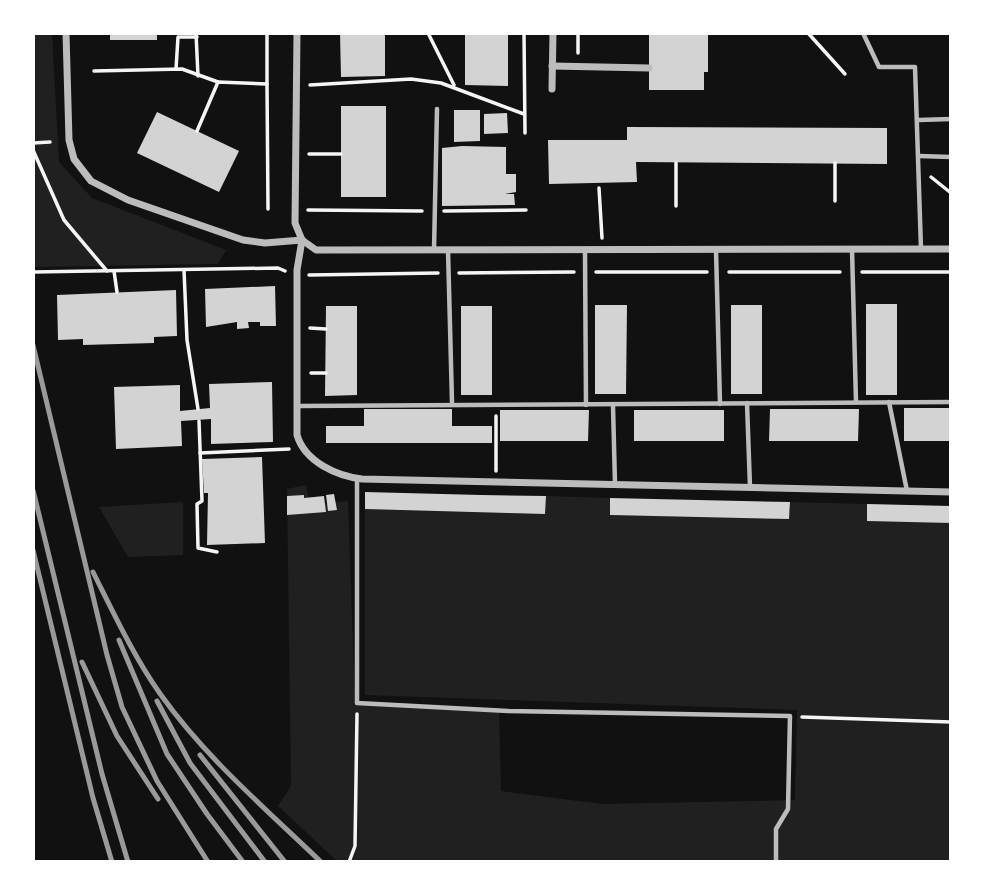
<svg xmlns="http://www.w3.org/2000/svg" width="984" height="895" viewBox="0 0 984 895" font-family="'Noto Serif',serif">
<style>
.green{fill:#202020}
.building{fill:#d3d3d3}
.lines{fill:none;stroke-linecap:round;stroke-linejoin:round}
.path{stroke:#f5f5f5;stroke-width:3.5}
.service{stroke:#bcbcbc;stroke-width:4.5}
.minor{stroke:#bcbcbc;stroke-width:7}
.rail{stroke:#9a9a9a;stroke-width:5}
</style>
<rect width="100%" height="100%" fill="#111"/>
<!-- green -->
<g class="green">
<path d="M33,33h19l7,129 33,36 134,52 -8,14 -185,3z"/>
<path d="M306,485l4,20 38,-4 7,203 144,4 2,83 101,13 193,-4 2,-90 -432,-15v-186l179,5 2,-18 64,2v17l179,4 1,-17 77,2v17l84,1v340h-613l-60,-56 13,-20 -4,-297z"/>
<path d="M183,502v53l-55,2 -29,-50z"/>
</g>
<!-- building -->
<g class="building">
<rect x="110" y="33" width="47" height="7"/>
<path d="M340,33h45v43l-44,1z"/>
<path d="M465,33h43v53l-43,-1z"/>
<path d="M649,33h59v39h-4v18h-55z"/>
<rect x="341" y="106" width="45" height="91"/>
<path d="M454,110h26v31l-26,1z"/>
<path d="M157,112l82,39 -20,41 -82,-39z"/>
<path d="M507,113l1,20 -24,1v-20z"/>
<path d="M627,127l260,1v36l-251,-2 1,20 -88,2 -1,-44h79z"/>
<path d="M462,146l44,1v27h10v18l-11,2h9l1,11 -73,1v-58z"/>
<path d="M275,286l1,40h-16v-4h-12l1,6 -12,1v-7l-31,5 -1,-38z"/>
<path d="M176,290l1,46 -23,1v6l-71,2v-6l-25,1 -1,-45z"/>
<rect x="866" y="304" width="31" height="91"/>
<path d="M595,305h32l-1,89h-31z"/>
<rect x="731" y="305" width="31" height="89"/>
<path d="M326,306h31v89l-32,1z"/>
<rect x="461" y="306" width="31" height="89"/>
<path d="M272,382l1,60 -62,2v-25l-30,2 1,25 -66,3 -2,-62 66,-2v26l30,-3 -1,-24z"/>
<rect x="904" y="408" width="47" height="33"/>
<path d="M364,409h88v17h40v17h-166v-17h38z"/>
<path d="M770,409h89l-1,32h-89z"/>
<path d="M500,410h89l-1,31h-88z"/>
<rect x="634" y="410" width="90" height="31"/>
<path d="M262,457l3,86 -58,2 1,-52h-4l-2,-34z"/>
<path d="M365,492l116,3 65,1 -1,18 -37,-1 -143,-4z"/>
<path d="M334,494l3,16 -9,1 -2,-16z"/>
<path d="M304,495v3l20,-2 2,16 -39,3v-19z"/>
<path d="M610,498l180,4 -1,17 -179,-4z"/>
<path d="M867,504l84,2v17l-84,-2z"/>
</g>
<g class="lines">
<!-- path -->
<g class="path">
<path d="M196,33l2,43"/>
<path d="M428,33l26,52"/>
<path d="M524,33l1,100"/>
<path d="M808,33l37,41"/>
<path d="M578,53v-19"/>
<path d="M176,69l2,-32h19"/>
<path d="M94,71l88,-2 36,13"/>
<path d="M267,84v-51"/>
<path d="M310,85l101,-6 30,4 83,31"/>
<path d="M197,131l21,-49 49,2 1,125"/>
<path d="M33,143l17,-1"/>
<path d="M33,150l31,70 43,51"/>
<path d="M309,154h32"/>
<path d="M676,163v43"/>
<path d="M835,163v38"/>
<path d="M931,177l20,16"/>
<path d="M599,188l3,50"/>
<path d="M308,210l114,1"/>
<path d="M444,211l82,-1"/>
<path d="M184,270l3,70 11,69"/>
<path d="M114,271l3,21"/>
<path d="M33,272l245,-4 7,3"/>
<path d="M596,272h111"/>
<path d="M729,272h111"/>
<path d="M862,272h89"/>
<path d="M459,273l115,-1"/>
<path d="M309,275l129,-2"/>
<path d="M310,328l16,1"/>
<path d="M311,373h15"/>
<path d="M199,421l3,80 -5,3 1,44 19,4"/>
<path d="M200,453l89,-4"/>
<path d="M496,471v-55"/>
<path d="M802,717l149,5"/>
<path d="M349,862l6,-16 2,-132"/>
</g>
<!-- service -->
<g class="service">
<path d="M863,33l16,34h36l6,182"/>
<path d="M919,120l32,-1"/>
<path d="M919,156l32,1"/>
<path d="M852,249l4,153"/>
<path d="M434,250l3,-141"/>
<path d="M448,250l4,152"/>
<path d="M585,250l1,155"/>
<path d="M716,250l4,154"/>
<path d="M889,402l18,89"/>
<path d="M747,403l3,84"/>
<path d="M297,406l654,-4"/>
<path d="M613,406l2,78"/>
<path d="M357,479v224l151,8 282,5 -2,93 -12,20v33"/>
</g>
<!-- minor -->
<g class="minor">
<path d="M66,33l3,107 5,19 17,22 37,19 115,40 22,3 37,-3"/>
<path d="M297,33l-2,190 7,17 14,10 635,-1"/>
<path d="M552,66l97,2"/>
<path d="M552,89l1,-56"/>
<path d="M302,240l-5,30v165c8,27 40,41 65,44l589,13"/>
</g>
<!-- rail -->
<g class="rail">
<path d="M33,345l74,310 15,52 35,74 51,81"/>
<path d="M33,490l69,284 26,88"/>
<path d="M33,550l60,248 19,64"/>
<path d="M93,572c21,42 41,85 68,123 45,63 105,114 160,167"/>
<path d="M119,640l48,114 40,60 36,48"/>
<path d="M82,662l35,74 41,63"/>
<path d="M157,701l33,62 75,99"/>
<path d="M200,755l85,107"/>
</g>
</g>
<!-- border -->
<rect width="984" height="895" fill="none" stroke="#ffffff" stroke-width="70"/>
</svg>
